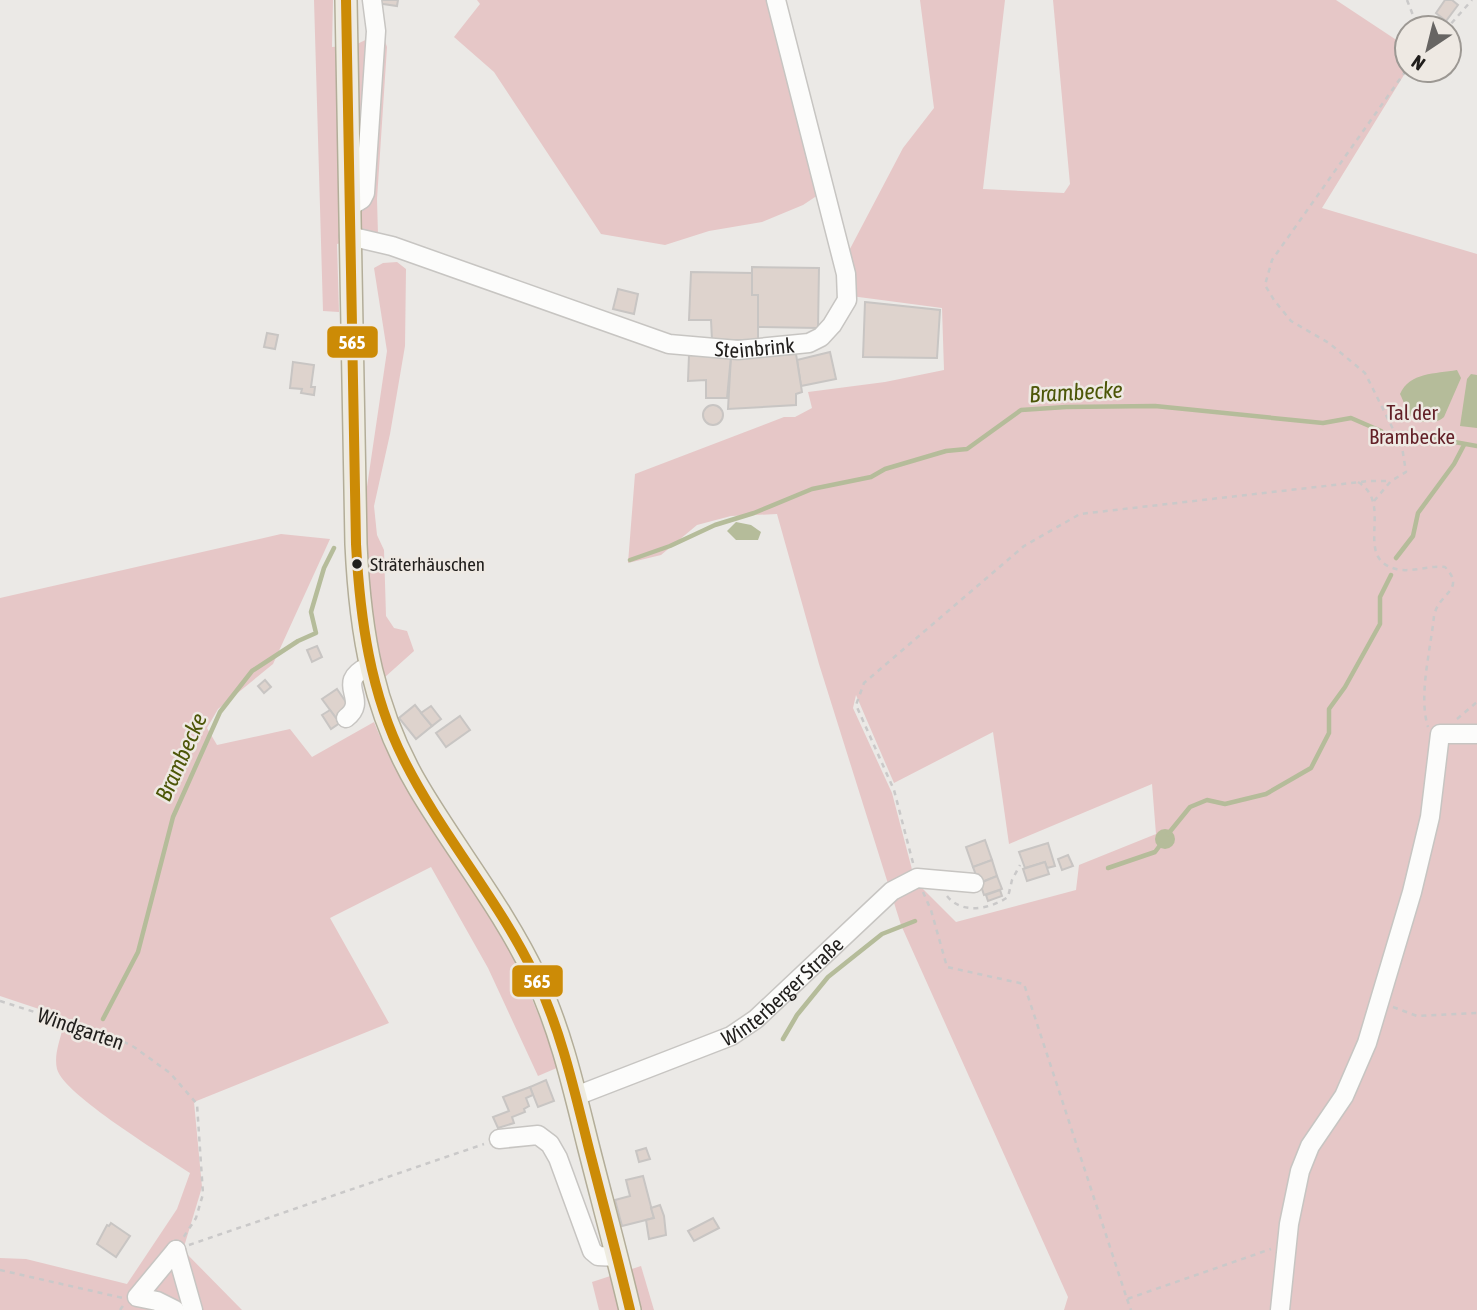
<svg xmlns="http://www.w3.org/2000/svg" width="1477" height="1310" viewBox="0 0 1477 1310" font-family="'Asap Condensed',sans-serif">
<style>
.green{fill:#e6c7c7;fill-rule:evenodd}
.water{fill:#b5bc9a}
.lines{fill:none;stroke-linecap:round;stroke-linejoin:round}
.stream{stroke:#b5bc9a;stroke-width:4.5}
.building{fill:#ded3cd;stroke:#c8c5c3;stroke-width:2}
.minor-casing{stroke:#c7c5c2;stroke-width:21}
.major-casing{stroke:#b3ad99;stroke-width:24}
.path{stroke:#cac9c9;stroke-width:2.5;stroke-dasharray:5 5;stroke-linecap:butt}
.minor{stroke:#fcfcfb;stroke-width:18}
.major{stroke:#eeece0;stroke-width:21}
.bus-1-casing{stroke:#eee9e3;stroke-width:16}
.bus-1{stroke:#cc8b06;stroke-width:10}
.bus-dot{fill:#201e1c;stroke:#eee9e3;stroke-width:2.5}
.labels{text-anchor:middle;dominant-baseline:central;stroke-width:5;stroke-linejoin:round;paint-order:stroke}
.bus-label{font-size:19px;fill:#201e1c;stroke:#eee9e3;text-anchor:start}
.street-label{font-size:21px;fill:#201e1c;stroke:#eee9e3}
.park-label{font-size:21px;fill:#621f26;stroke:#eee9e3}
.water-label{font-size:23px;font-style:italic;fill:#4c5607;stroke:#eee9e3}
.line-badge{stroke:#eee9e3;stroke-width:2.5}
.badge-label{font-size:19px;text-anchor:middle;font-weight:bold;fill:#fff}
</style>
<rect width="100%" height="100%" fill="#ebe9e6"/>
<!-- green -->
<g class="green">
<path d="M314,0h19l-1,47 23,-2 27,-13 5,15 -10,152 1,36 -41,9 2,68 -16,-1z"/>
<path d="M477,0h294l47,195 -15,10 -41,17 -53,9 -44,14 -64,-11 -107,-162 -40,-35 26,-33z"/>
<path d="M920,0h85l-22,189 81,4 6,-9 -17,-184h283l71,47v23l-85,138 155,46v1056h-413l4,-13 -167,-372 -82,-261 -42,-150 -46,2 -34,9 -36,30 -33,8 7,-89 149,-57h11l17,-9 -4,-16 77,-10 59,-12 -2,-62 -91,-12 -10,-30 62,-118 31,-40zM856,695l38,88 99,-51 16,112 143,-60 4,50 -77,31 -3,25 -120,32 -41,-41 -23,-88 -39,-85z"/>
<path d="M397,262l9,7 -1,77 -15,88 -16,72 3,29 7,15 2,66 8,12 13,3 7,20 -29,26 -13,-52 -8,-67v-51l23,-156 -13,-83 9,-5z"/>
<path d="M281,534l49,5 -57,125 -55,45 -11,19 10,17 73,-16 22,28 62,-35c27,69 76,125 114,189 29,49 51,103 71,156l-21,9 -50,-108 -57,-101 -101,51 59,105 -195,79 8,85 -19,63 59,60h-242v-52l26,1 101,25 50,-75 13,-36c-26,-18 -126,-78 -133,-104 -3,-13 2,-26 5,-38l25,2 -3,-9 -84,-28v-398z"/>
<path d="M641,1266l13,44h-55l-7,-28z"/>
</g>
<!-- water -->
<g class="water">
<path d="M1457,370l4,8 -17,39c-6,5 -10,5 -18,5 -18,0 -19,-14 -26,-28 10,-22 35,-20 57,-24z"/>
<path d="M1471,374l6,1v53l-17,-2 7,-47z"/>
<path d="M736,522l15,3 10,7 -3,8h-22l-9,-9z"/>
<circle cx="1165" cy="839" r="10"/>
</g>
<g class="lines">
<!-- stream -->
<g class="stream">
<path d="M1410,434l67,12"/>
<path d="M1396,558l17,-22 5,-23 36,-49 10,-19"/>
<path d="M630,560l40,-14 45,-21 39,-12 58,-24 59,-12 14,-8 61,-18 21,-2 54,-39 45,-3 89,-1 168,17 28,-5 30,13"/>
<path d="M1168,834l22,-27 17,-7 18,4 41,-10 45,-26 18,-35v-24l16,-22 35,-63v-27l11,-22"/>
<path d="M1108,868l47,-16 6,-8"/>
<path d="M103,1019l35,-67 35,-135 47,-105 32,-41 46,-30 18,-8 -5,-21 13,-44 10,-20"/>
<path d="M783,1039l14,-24 31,-38 54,-43 33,-13"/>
</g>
</g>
<!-- building -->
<g class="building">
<path d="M377,0h21l-1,6 -21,-3z"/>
<path d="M1445,0h7l6,5 -12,16 -10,-8z"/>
<path d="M752,267l67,1 -1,60 -60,-1v-32h-6z"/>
<path d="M691,272l61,1v22h6v45h-46l-1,-20h-22z"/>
<path d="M618,289l20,5 -4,20 -21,-5z"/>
<path d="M865,302l75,8 -3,48 -74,-1z"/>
<path d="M267,333l11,2 -3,14 -11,-2z"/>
<path d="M830,352l6,27 -35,7 -4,-26z"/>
<path d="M796,354l6,38 -6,2v11l-68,4 3,-53z"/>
<path d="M689,355l42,1 -4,42h-21v-18l-18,1z"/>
<path d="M293,362l21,3 -3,22h4l-1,8 -13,-2 1,-4 -12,-1z"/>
<circle cx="713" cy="415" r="10"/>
<path d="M317,646l5,11 -10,5 -5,-12z"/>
<path d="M265,680l6,7 -7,6 -6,-7z"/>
<path d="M337,689l13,19 -14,10 -14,-19z"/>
<path d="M415,705l17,21 -16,13 -17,-21z"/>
<path d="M431,706l10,13 -9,7 -11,-13z"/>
<path d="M330,710l6,8 4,-3 4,5 -13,9 -9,-14z"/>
<path d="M460,716l10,14 -24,17 -10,-14z"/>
<path d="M985,840l7,20 -19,7 -7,-20z"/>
<path d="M1048,843l7,23 -8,2 -2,-6 -20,6 -6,-16z"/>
<path d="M1068,855l5,11 -11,4 -4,-11z"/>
<path d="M992,860l5,16 -18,7 -6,-16z"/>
<path d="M1045,862l4,12 -22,7 -4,-12z"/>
<path d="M997,876l5,13 -18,6 -4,-12z"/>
<path d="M1000,890l2,6 -14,5 -2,-6z"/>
<path d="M546,1080l8,21 -16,6 -8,-20z"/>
<path d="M530,1087l3,8 -7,3 3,8 -5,3 1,3 -13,5 2,6 -16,5 -5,-11 16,-6 -6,-14z"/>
<path d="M646,1148l4,11 -11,3 -3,-11z"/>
<path d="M643,1176l11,42 -32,8 -7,-26 15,-4 -4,-16z"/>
<path d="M660,1205l4,11 2,19 -17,4 -3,-19 8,-2 -3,-10z"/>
<path d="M713,1218l6,10 -25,13 -6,-10z"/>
<path d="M111,1223l19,13 -14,21 -19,-13 10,-19 2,1z"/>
</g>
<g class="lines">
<!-- minor casing -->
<g class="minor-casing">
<g id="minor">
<path d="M349,207l13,-8 3,-6 11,-162 -4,-31"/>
<path id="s1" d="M349,236l43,10 277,98 69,6 71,-7 12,-6 11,-12 15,-25 -1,-26 -70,-274"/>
<path d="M346,718c25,-19 -14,-35 23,-52"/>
<path id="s2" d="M576,1096l155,-60 25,-17 136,-128 25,-13 57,5"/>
<path d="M499,1139l39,-4 12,9 8,14 34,93 6,5 19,1"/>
<path d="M176,1250l17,60"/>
<path d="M175,1310l-18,-9 -20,-4 39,-47"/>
<path d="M1280,1310l9,-86 11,-53 10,-25 34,-50 23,-53 45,-151 18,-75 10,-83h37"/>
</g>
</g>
<!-- major casing -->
<g class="major-casing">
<path id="major" d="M346,0l10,544c4,89 17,167 63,244 38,64 85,122 117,190 25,53 38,111 52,167 14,55 29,110 42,165"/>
</g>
<!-- path -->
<g class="path">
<path d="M1407,0l11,28"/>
<path d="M1443,28l6,-2 23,-26"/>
<path d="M1358,482c37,22 -6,76 38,87 15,4 33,-4 49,-2 22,23 -7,26 -11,49 -3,32 -16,80 -6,111"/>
<path d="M1374,501l17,-20 15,-9 -4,-25 -37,-74 -36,-30 -38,-22 -17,-21 -9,-15 7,-25 135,-191"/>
<path d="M1457,719l20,-17"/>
<path d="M913,863l-19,-73 -38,-85 8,-22 160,-137 56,-32 289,-33h22"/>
<path d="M923,892l8,18 16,57 77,17 103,315 144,-50"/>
<path d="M947,896c15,19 43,13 61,1l4,-17 8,-15"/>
<path d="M0,1001l116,37 18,9 36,26 27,31 6,90 -7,24 -13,20"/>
<path d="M1393,1007l24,9 60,-3"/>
<path d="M189,1245l295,-101"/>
<path d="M0,1270l123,28"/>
<path d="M1127,1299l4,11"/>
<path d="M120,1310l5,-7"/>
</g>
<!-- minor -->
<use href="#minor" class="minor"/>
<!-- major -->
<use href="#major" class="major"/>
<!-- bus-1 casing -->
<g class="bus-1-casing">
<path id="bus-1" d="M346,0l10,544c4,74 14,149 48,216 38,76 96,141 132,218 25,53 38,111 52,167 14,55 29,110 42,165"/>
</g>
<!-- bus-1 -->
<use href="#bus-1" class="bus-1"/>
</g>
<!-- markers -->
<circle class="bus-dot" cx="357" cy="564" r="6"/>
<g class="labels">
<!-- bus labels -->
<g class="bus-label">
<text x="370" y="564">Sträterhäuschen</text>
</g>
<!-- street labels -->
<g class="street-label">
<text stroke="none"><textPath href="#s1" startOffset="424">Steinbrink</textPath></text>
<text stroke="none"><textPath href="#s2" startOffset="234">Winterberger Straße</textPath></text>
<text transform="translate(81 1028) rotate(19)">Windgarten</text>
</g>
<!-- park labels -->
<g class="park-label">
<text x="1412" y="412">Tal der<tspan x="1412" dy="24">Brambecke</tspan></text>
</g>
<!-- water labels -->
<g class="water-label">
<text transform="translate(1076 392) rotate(-3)">Brambecke</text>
<text transform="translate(181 757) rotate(-66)">Brambecke</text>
</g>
</g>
<g class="line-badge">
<rect x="326" y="325" width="53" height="34" rx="7" fill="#cc8b06"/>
<rect x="511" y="964" width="53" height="34" rx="7" fill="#cc8b06"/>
</g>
<g class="badge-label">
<text x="352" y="349">565</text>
<text x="537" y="988">565</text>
</g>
<!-- north arrow -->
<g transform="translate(1428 49) rotate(215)"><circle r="33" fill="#eee9e3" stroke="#9c9893" stroke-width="2"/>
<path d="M0-5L12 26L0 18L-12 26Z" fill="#676563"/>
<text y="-10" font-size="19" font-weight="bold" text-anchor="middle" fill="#201e1c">N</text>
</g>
</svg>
